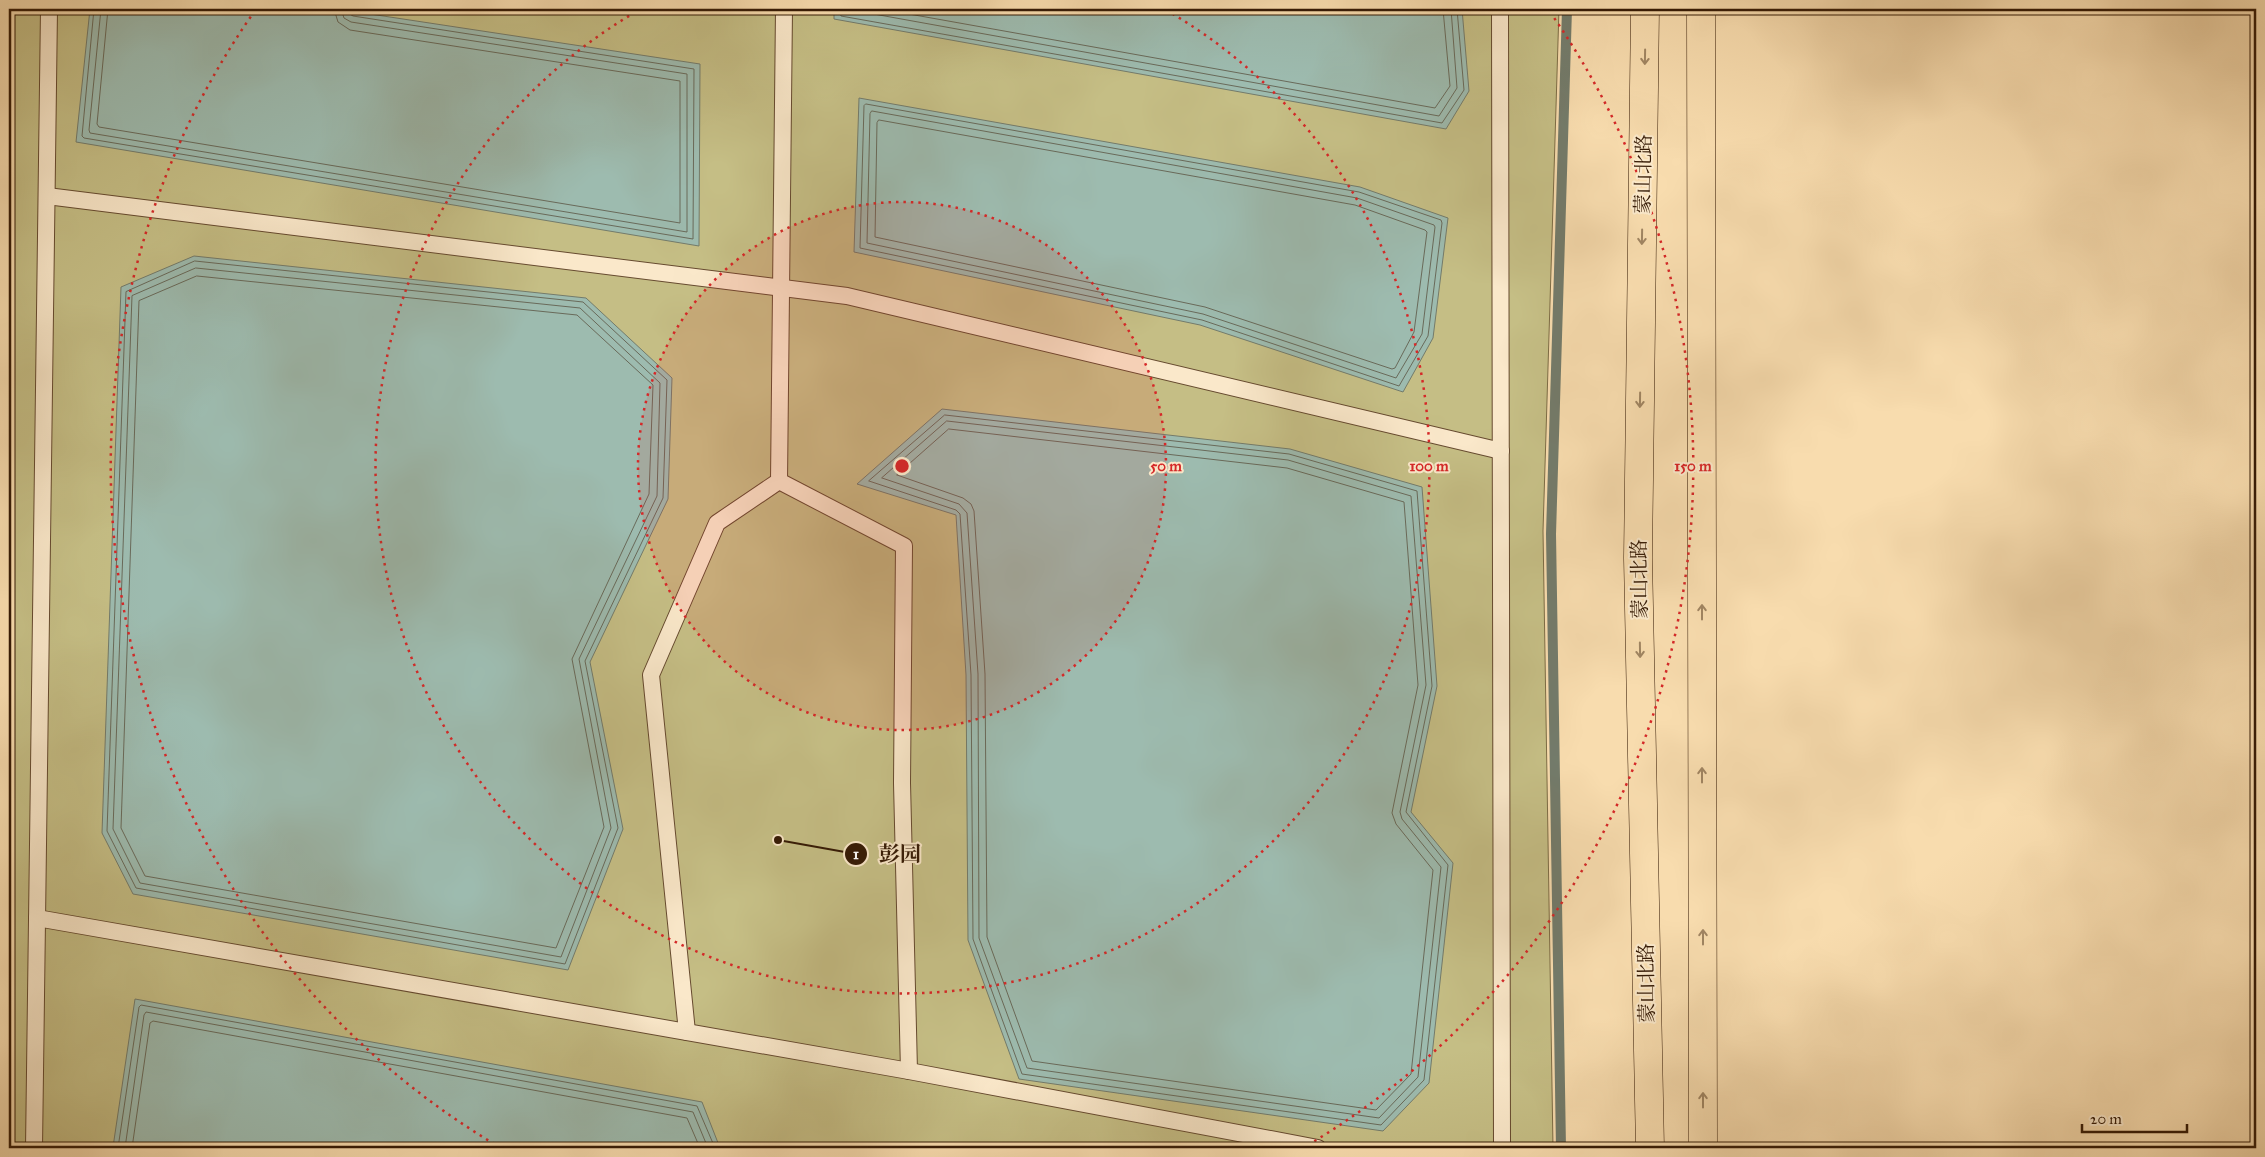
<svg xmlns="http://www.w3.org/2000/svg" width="2265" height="1157" viewBox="0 0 2265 1157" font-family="'IM FELL Great Primer','Noto Serif SC',serif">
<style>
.green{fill:#c5be85;stroke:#7d6c45}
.water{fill:#9dbbaf;stroke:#737b6b}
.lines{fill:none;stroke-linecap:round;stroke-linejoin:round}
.shore{stroke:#696a5a;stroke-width:1}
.stream{stroke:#737b6b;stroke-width:10}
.lane-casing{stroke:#664a2f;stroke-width:18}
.primary-casing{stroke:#351a05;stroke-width:29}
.lane{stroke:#fae8ca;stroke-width:16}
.primary{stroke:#f8dcae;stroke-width:28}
.oneway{stroke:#a08562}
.ring{fill:none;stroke:#d62828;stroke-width:2.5;stroke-dasharray:2.5 5}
.labels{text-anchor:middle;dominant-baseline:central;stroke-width:4;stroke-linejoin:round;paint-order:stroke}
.street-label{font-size:20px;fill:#351a05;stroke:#fae8ca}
.centre{fill:#d62828;stroke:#fae8ca;stroke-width:2.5}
.ring-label{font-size:15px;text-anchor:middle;font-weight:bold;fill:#d62828;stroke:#fae8ca;stroke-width:4;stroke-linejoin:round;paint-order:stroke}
.leader{fill:none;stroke:#351a05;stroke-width:2}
.callout-dot{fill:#351a05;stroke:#fae8ca;stroke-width:2}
.mark-label{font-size:15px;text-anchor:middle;font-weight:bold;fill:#fff}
.callout-label{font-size:21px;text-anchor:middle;font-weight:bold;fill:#351a05;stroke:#fae8ca;stroke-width:4;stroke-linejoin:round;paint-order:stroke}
</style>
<rect width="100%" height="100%" fill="#f8dcae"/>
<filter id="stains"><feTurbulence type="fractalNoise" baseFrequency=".004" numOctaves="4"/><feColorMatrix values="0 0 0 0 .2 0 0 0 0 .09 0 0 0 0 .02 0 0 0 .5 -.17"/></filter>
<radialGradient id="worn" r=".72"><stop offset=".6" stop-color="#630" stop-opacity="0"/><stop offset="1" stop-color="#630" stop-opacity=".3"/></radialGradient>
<!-- green -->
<path class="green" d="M9,9h1550l-16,522 10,617h-1544z"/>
<!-- water -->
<g class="water">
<path d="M90,9h247l363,55 -1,182 -623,-104z"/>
<path d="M834,9h628l7,82 -23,38 -612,-110z"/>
<path d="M859,98l501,89 88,31 -15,120 -30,54 -203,-67 -346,-73z"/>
<path d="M194,256l392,42 86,80 -4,121 -78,163 33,167 -55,141 -435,-76 -31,-61 19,-546z"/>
<path d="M942,409l348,40 132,38 15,199 -26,126 42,51 -24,220 -46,48 -364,-52 -51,-139 -2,-265 -10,-160 -99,-31z"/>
<path d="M135,999l567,103 18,46 -607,-1z"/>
</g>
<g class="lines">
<!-- shore -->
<g class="shore">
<path d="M94,9l-12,127 2,2 609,101 1,-170 -341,-53 -5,-3v-4"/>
<path d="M101,9l-12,121 1,3 597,99v-158l-336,-52 -7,-4 -3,-9"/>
<path d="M108,9l-11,115 2,3 581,96v-142l-330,-51 -12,-8 -4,-13"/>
<path d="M839,9l2,7 601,107 22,-33 -7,-81"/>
<path d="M846,9l593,107 18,-28 -6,-79"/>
<path d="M881,9l554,99 15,-22 -7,-77"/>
<path d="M866,104l493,88 82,28 1,3 -14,113 -29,50 -197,-66 -342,-72 4,-142z"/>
<path d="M872,111l485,87 77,27 1,2 -13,107 -26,44 -193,-64 -336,-71 3,-129z"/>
<path d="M879,120l476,85 70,25 2,2 -13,100 -19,36 -3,1 -187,-62 -330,-70 2,-114z"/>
<path d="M195,261l388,41 84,78 -4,118 -78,163 33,167 -53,136 -429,-76 -29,-57 19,-539z"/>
<path d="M196,268l384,40 80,75 -3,113 -78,163 32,169 -50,129 -421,-74 -27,-54 19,-533z"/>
<path d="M197,276l380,39 76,70 -4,109 -77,165 32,168 -48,121 -411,-72 -24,-48 18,-527z"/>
<path d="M945,415l344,39 128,37 15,195 -26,126 42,53 -24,215 -43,45 -359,-51 -49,-135 -2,-264 -11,-161 -4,-4 -87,-29z"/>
<path d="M947,421l341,39 123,36 15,189 -26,127 2,7 39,48 -23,210 -39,41 -352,-50 -48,-130 -1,-264 -11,-161 -8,-9 -77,-26z"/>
<path d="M949,429l338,39 117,34 14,183 -26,128 4,11 37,46 -22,204 -35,36 -344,-49 -45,-124 -2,-263 -11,-163 -3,-7 -8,-6 -66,-23z"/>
<path d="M118,1148l21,-141 2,-2 556,101 18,42"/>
<path d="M125,1148l19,-133 2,-3 547,100 15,36"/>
<path d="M132,1148l18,-125 3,-2 534,97 13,30"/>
</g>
<!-- stream -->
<path class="stream" d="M1561,1148l-10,-614 16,-525"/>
<!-- lane casing -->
<g class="lane-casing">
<g id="lane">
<path d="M1500,9l2,1139"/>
<path d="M47,196l800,100 654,155"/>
<path d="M779,481l125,65 -2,237 7,288"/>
<path d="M37,918l872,153 409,77"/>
<path d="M687,1032l-36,-357 66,-152 62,-42 5,-472"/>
<path d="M34,1148l15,-1139"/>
</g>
</g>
<!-- primary casing -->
<g class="primary-casing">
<g id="primary">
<path d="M1645,9l-7,549 12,590"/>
<path d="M1701,9l2,1139"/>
</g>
</g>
<!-- lane -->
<use href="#lane" class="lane"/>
<!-- primary -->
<use href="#primary" class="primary"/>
</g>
<!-- one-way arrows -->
<defs><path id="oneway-shaft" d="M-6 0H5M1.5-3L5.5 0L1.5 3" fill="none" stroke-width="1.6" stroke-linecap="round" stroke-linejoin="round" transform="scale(1.25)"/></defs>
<g class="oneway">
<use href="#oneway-shaft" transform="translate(1645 57) rotate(91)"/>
<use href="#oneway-shaft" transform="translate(1642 237) rotate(91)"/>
<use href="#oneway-shaft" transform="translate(1640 400) rotate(91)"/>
<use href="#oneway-shaft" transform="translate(1702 612) rotate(-90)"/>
<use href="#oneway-shaft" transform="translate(1640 650) rotate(89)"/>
<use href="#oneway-shaft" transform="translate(1702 775) rotate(-90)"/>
<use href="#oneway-shaft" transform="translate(1703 937) rotate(-90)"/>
<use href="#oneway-shaft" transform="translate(1703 1100) rotate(-90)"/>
</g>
<!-- distance rings -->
<circle cx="902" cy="466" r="264" fill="#d62828" fill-opacity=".12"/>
<g class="ring">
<circle cx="902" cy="466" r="264"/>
<path d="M1166 10A527 527 0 1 1 639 10"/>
<path d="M501 1148A791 791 0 0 1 254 12M1550 12A791 791 0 0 1 1303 1148"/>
</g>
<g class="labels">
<!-- street labels -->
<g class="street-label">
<text transform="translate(1643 174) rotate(-89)">蒙山北路</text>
<text transform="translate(1639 579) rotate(-91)">蒙山北路</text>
<text transform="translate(1646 983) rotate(-91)">蒙山北路</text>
</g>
</g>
<circle cx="902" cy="466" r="8" class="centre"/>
<g class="ring-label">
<text x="1166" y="471">50 m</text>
<text x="1429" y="471">100 m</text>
<text x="1693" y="471">150 m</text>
</g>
<!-- callouts -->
<path class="leader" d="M778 840L856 854"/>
<g class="callout-dot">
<circle cx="778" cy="840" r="5"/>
<circle cx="856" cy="854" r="12"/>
</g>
<g class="mark-label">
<text x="856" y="859">1</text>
</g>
<g class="callout-label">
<text x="900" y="861">彭园</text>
</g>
<!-- margin -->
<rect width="2265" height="1157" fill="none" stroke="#f8dcae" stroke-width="30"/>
<rect x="10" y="10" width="2245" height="1137" fill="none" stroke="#351a05" stroke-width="2.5"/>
<rect x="15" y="15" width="2235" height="1127" fill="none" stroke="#351a05"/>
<!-- scale -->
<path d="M2082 1124v8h105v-8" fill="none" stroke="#351a05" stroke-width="2.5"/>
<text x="2090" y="1124" font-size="15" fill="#351a05" stroke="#fae8ca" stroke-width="4" paint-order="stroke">20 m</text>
<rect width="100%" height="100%" filter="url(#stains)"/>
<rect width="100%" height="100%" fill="url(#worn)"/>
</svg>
